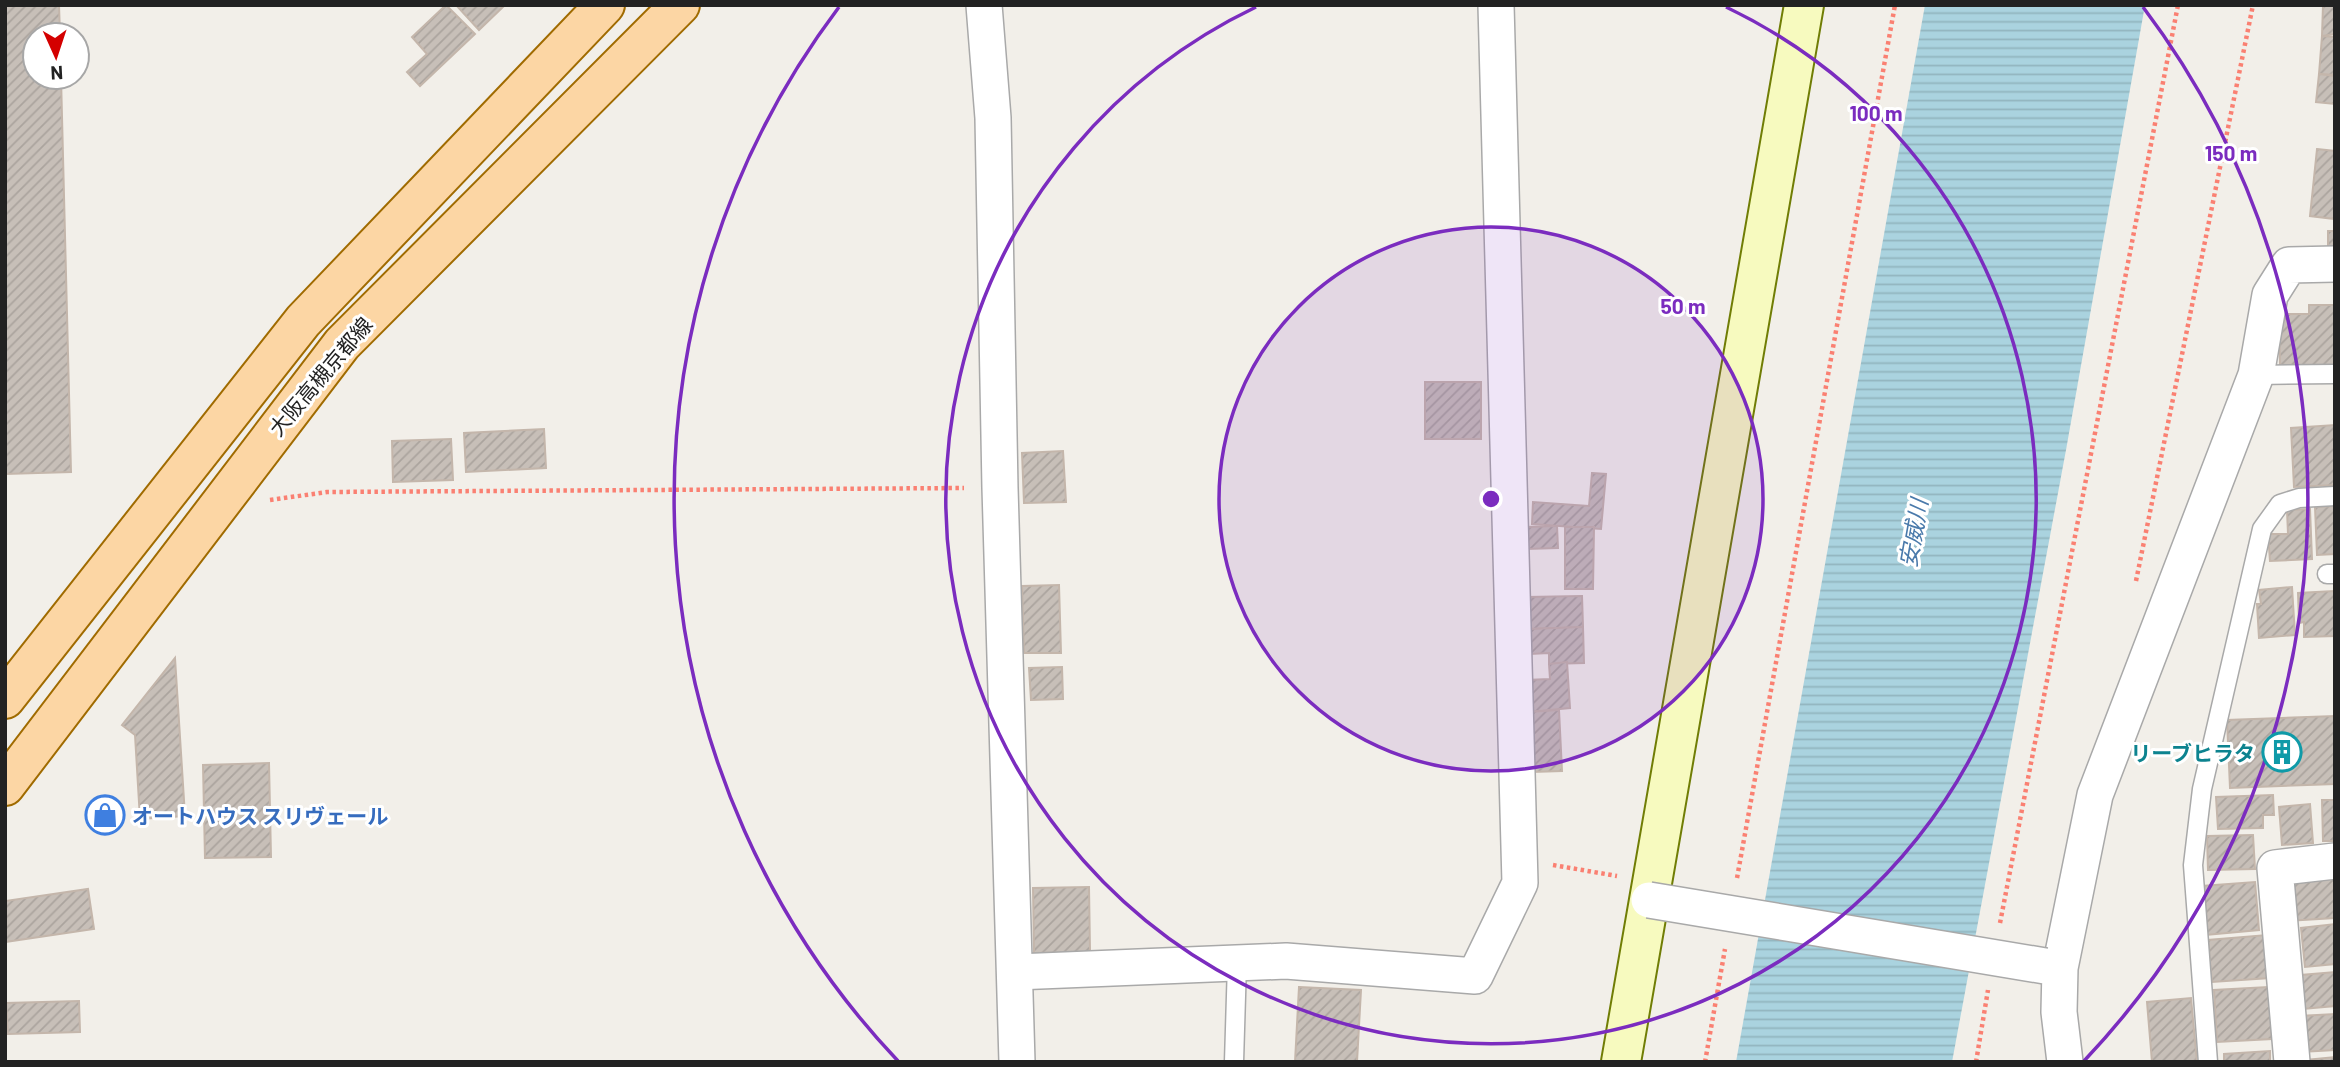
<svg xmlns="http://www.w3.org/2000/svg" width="2340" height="1067" viewBox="0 0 2340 1067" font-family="Barlow,'Noto Sans JP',sans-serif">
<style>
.water{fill:url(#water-rules)}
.building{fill:url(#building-hatch);stroke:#c4b6ab;stroke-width:2}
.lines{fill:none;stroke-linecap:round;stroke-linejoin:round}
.lane-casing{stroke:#a9a9a9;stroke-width:21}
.street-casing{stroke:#a9a9a9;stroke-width:38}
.secondary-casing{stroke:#707d05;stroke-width:42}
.primary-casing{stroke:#a06b00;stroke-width:42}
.path{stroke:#fa8072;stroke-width:4.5;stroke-dasharray:3.5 3.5;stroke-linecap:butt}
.lane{stroke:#fff;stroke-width:18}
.street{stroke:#fff;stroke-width:35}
.secondary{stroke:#f7fabf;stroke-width:38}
.primary{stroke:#fcd6a4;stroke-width:38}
.street-bridge-casing{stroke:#a9a9a9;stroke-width:38;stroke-linecap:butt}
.street-bridge{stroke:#fff;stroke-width:35}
.ring{fill:none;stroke:#7b2cbf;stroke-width:3.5}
.labels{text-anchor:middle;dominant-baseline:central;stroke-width:6;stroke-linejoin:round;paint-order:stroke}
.street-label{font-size:21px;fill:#222;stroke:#fff}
.culture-label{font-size:21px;font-weight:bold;fill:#0d838f;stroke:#fff;text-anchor:end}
.shop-label{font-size:21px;font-weight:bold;fill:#366cbe;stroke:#fff;text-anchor:start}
.water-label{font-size:23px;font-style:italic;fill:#4a7aab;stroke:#fff}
.centre{fill:#7b2cbf;stroke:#fff;stroke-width:3.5}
.ring-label{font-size:21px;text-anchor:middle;font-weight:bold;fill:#7b2cbf;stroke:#fff;stroke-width:6;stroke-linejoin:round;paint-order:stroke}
</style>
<defs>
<pattern id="water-rules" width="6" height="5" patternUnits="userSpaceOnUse" patternTransform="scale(1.75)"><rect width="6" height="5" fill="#aad3df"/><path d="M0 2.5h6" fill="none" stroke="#92b5bf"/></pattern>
<pattern id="building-hatch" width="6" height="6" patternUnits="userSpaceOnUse" patternTransform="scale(1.75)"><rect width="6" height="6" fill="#c7bfb8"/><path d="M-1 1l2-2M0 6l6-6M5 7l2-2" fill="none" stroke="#aba49e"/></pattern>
</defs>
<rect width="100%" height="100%" fill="#f2efe9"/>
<!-- water -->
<path class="water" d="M1925,5h220l-79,445 -114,612h-216z"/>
<!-- building -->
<g class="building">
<path d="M5,5h54l1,30h-25v42h26l10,395 -66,2z"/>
<path d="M446,5l29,29 -55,52 -13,-14 20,-18 -15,-17z"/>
<path d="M456,5h49l-26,25z"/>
<path d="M2323,5h12v29l-13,2z"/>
<path d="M2322,36l13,1v38l-16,-1z"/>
<path d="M2319,74l16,2v28l-19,-2z"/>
<path d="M2317,149l18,2v68l-25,-3z"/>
<rect x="2328" y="231" width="7" height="27"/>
<path d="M2309,305h26v60h-55l-1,-51h30z"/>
<rect x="1425" y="382" width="56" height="57"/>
<path d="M2335,425v60l-41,2 -3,-59z"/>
<path d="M544,429l2,39 -80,4 -2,-39z"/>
<path d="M451,439l2,41 -60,2 -1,-41z"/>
<path d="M1063,451l3,51 -42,1 -2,-50z"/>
<path d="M1592,473l14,1 -5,55 -69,-5 1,-22 56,4z"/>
<path d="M2335,506v48l-18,1 -2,-48z"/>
<path d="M2310,509l2,50 -42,2 -2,-27h20l-1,-24z"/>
<path d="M1557,526l1,22 -32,1 -1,-22z"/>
<path d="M1565,527h29l-1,62h-28z"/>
<path d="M1059,585l2,68h-37l-2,-67z"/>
<path d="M2292,587l3,48 -36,3 -2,-34h4l-2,-14z"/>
<path d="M2334,591l1,45 -31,1v-15l-5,1 -1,-30z"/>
<path d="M1582,596l1,31 -54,2 -2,-32z"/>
<path d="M1583,627l1,36 -35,1v-11l-19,1 -1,-25z"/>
<path d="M175,658l10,158 -45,3 -5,-84 -13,-10z"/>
<path d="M1567,662l3,46 -42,4 -2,-32 24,-1 -1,-15z"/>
<path d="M1062,667l1,32 -32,1 -2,-32z"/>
<path d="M1559,710l3,61 -30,1 -4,-60z"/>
<path d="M2335,716v68l-105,4 -3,-68z"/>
<path d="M269,763l2,94 -66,1 -2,-93z"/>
<path d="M2273,795l1,20h-11v13l-45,1 -2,-32z"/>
<path d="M2322,800h13v41h-12z"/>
<path d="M2310,804l3,39 -31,2 -3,-38z"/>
<path d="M2253,835l2,34 -47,1 -1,-34z"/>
<path d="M2335,875v43l-51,3 -3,-43z"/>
<path d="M2255,882l4,48 -53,5 -4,-49z"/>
<path d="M1089,887l1,65 -56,1 -1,-65z"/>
<path d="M88,889l6,40 -89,13v-41z"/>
<path d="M2335,924v40l-30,3 -4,-39z"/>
<path d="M2267,935l3,43 -58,4 -4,-42z"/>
<path d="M2335,972v34l-32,3 -2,-34z"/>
<path d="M1299,987l62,3 -4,72h-62z"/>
<path d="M2268,987l4,52 -55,3 -3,-52z"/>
<path d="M2191,998l6,64h-45l-5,-60z"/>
<path d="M79,1001l1,31 -72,2 -2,-31z"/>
<path d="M2335,1014v36l-34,2 -2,-36z"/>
<path d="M2270,1051v11h-46v-8z"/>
<path d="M2335,1057v5h-30l-1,-2z"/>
</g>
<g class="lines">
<!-- lane casing -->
<g class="lane-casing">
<g id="lane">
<path d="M2256,375l79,-1"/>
<path d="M2327,574h8"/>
<path d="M1234,1062l3,-99"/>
<path d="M2208,1062l-15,-197 9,-76 60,-260 18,-25 19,-6 36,-2"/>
</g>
</g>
<!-- street casing -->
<g class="street-casing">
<g id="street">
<path d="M984,5l9,113 7,370 17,574"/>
<path d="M1015,972l271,-11 189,15 45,-93 -24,-878"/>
<path d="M2065,1062l-6,-50 1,-44 35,-173 161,-420 14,-80 19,-30 46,-1"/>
<path d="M2292,1062l-17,-194 60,-7"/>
</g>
</g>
<!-- secondary casing -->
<g class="secondary-casing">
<path id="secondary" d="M1621,1062l183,-1057"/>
</g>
<!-- primary casing -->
<g class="primary-casing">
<g id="primary">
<path d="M5,699l298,-378 302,-316"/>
<path d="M5,786l337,-442 338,-339"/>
</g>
</g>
<!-- path -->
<g class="path">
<path d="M270,500l57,-8 637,-4"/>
<path d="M2136,581l117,-576"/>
<path d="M1553,865l64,11"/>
<path d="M1737,878l158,-873"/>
<path d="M2000,923l178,-918"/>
<path d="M1705,1062l20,-113"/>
<path d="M1976,1062l12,-72"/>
</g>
<!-- lane -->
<use href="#lane" class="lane"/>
<!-- street -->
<use href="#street" class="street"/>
<!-- secondary -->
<use href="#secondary" class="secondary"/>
<!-- primary -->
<use href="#primary" class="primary"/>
<!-- street-bridge casing -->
<g class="street-bridge-casing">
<path id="street-bridge" d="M1649,900l396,66"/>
</g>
<!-- street-bridge -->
<use href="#street-bridge" class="street-bridge"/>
</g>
<!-- distance rings -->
<circle cx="1491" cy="499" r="272" fill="#7b2cbf" fill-opacity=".12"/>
<g class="ring">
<circle cx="1491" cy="499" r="272"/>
<path d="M1726 7A545 545 0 1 1 1256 7"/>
<path d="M898 1061A817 817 0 0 1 839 7M2143 7A817 817 0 0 1 2084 1061"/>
</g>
<!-- icons -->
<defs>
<g id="building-ring" transform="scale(2.0125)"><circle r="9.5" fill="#fff" stroke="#0f9aa8" stroke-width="1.5"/><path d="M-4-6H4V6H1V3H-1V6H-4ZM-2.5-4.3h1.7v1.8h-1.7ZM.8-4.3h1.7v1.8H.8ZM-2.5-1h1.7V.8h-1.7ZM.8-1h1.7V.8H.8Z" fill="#0f9aa8"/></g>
<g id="shop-ring" transform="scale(2.0125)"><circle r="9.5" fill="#fff" stroke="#3f7fe0" stroke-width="1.5"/><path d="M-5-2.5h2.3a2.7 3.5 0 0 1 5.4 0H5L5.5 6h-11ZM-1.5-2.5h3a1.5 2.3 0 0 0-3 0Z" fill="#3f7fe0"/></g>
</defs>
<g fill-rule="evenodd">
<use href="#building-ring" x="2282" y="752"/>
<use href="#shop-ring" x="105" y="815"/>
</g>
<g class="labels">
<!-- street labels -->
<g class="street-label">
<text transform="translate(320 376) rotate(-50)">大阪高槻京都線</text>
</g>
<!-- culture labels -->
<g class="culture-label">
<text x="2255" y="752">リーブヒラタ</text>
</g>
<!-- shop labels -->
<g class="shop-label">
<text x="132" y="815">オートハウス スリヴェール</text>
</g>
<!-- water labels -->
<g class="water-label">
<text transform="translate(1913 533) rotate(-80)">安威川</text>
</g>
</g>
<circle cx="1491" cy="499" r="10" class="centre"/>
<g class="ring-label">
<text x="1876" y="121">100 m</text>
<text x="2231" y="161">150 m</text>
<text x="1683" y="314">50 m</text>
</g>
<!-- border -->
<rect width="2340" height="1067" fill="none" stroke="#222222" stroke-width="14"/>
<!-- north arrow -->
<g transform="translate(56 56) rotate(177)"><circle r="33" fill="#ffffff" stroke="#a7a7a7" stroke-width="2"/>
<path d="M0-5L12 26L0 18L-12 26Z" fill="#d40000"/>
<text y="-10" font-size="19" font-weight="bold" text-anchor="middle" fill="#222222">N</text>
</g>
</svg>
